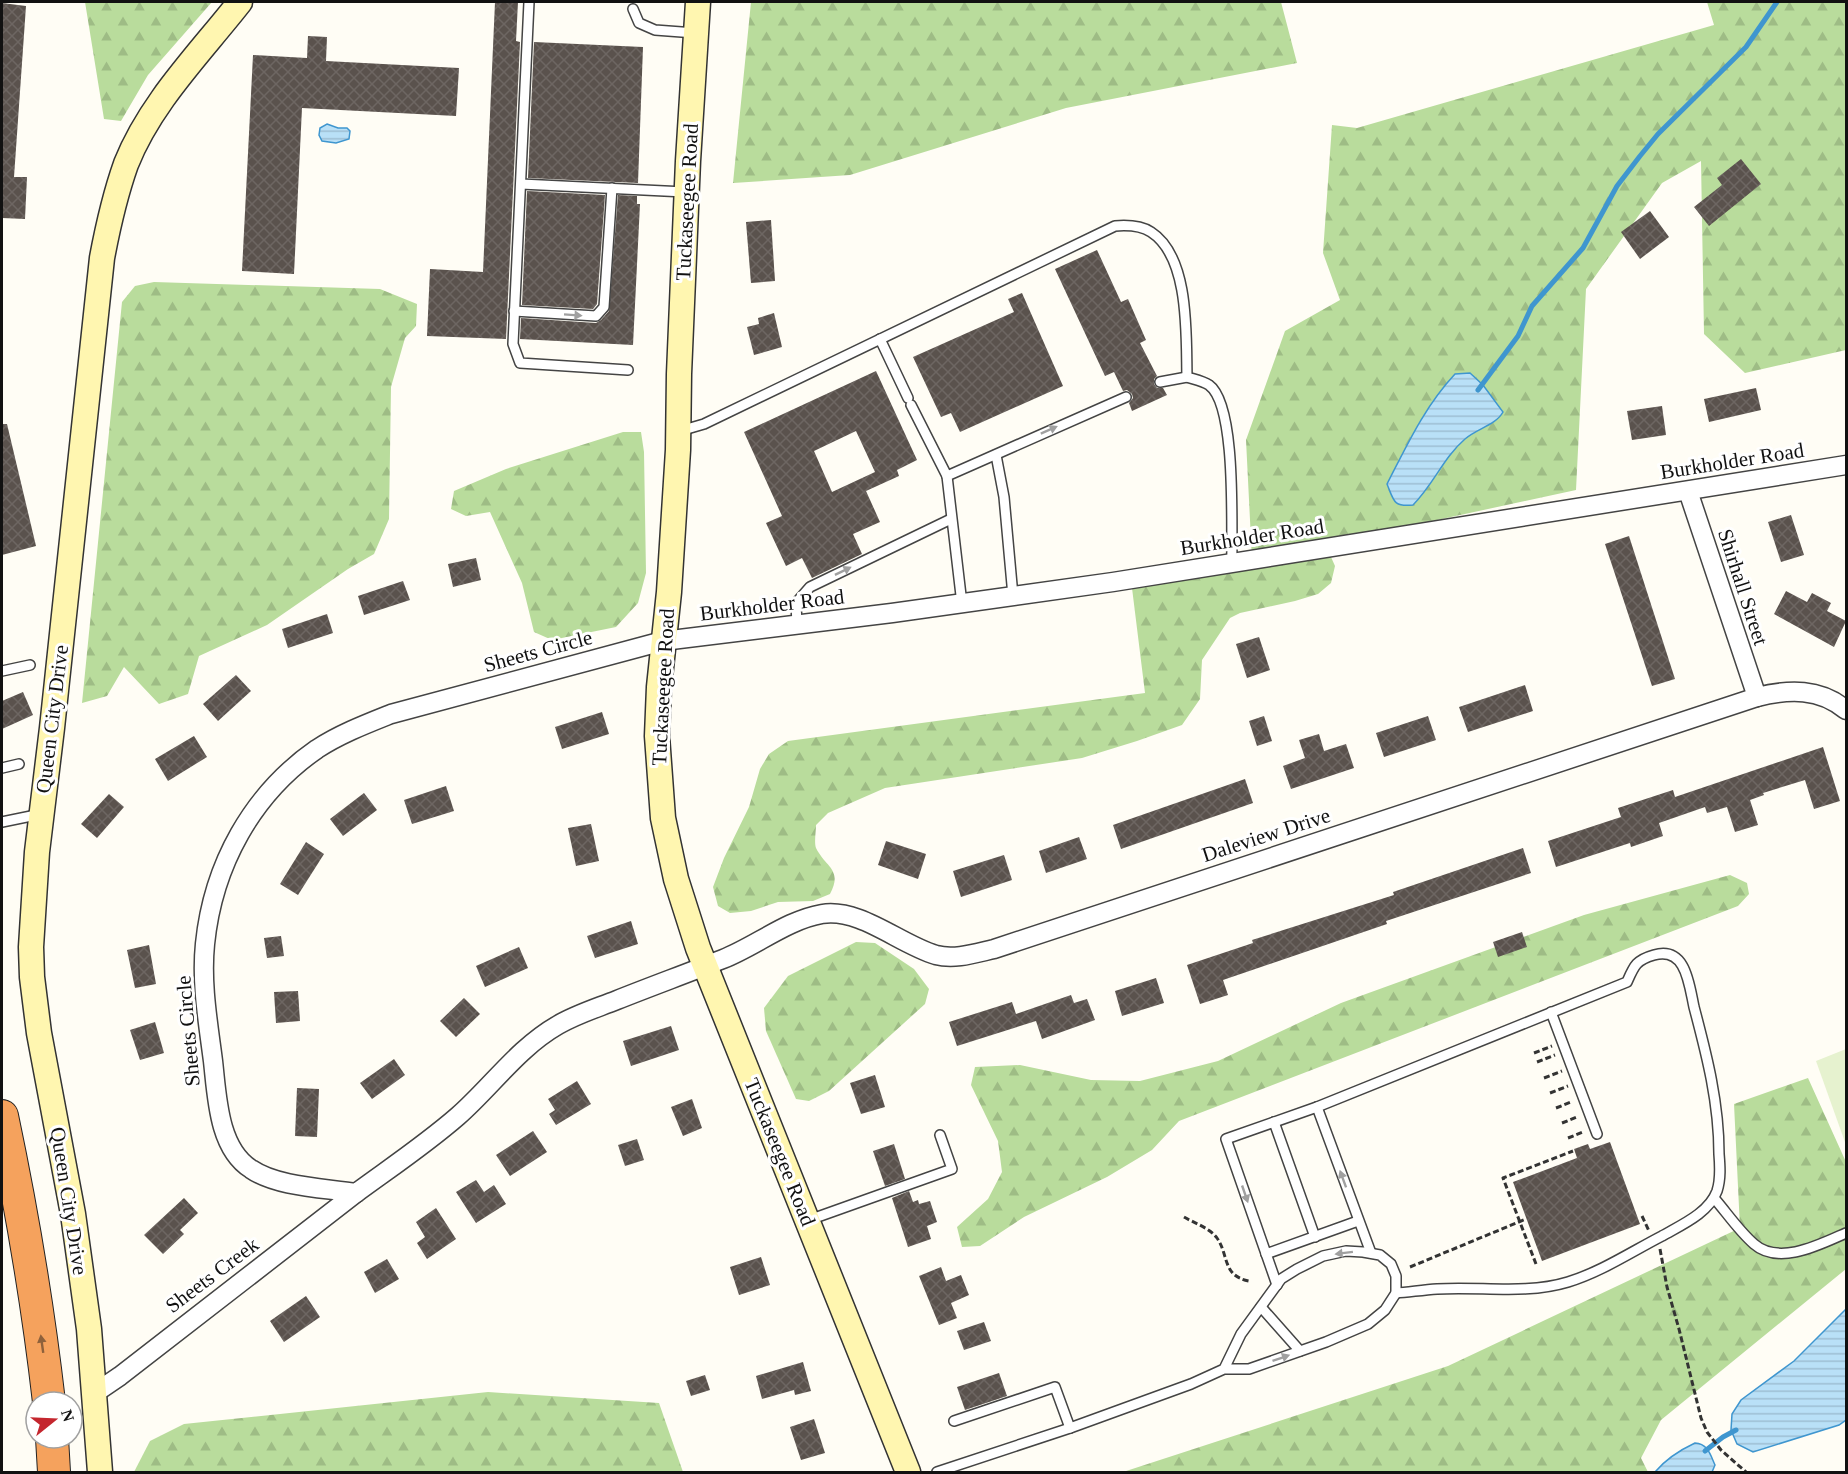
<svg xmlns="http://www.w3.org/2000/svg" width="1848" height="1474" viewBox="0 0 1848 1474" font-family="Georgia,serif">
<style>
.forest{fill:url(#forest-firs)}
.pitch{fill:#e6f2cf}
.water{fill:url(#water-rules);stroke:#3f96cf;stroke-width:1.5}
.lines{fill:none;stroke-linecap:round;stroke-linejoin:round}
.stream{stroke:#3f96cf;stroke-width:5}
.building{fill:url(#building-cross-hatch);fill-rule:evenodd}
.lane-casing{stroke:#444;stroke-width:12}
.street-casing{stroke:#444;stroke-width:21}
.secondary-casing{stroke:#333;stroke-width:27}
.highway-casing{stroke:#222;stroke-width:34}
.path{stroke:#333;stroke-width:3;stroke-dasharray:6 3;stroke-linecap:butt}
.lane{stroke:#fff;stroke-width:9}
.street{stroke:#fff;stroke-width:18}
.secondary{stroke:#fff6b0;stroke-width:24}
.highway{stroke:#f5a25d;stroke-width:32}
.oneway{fill:#a0a0a0}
.oneway2{fill:#8e613b}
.labels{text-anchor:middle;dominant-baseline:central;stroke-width:6;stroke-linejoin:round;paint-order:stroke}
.street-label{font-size:21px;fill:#111;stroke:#fff}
</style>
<defs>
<pattern id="forest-firs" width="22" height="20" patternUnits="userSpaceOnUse" patternTransform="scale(1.5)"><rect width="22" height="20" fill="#b9dc9c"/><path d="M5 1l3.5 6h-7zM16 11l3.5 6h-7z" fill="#9ebc85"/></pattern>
<pattern id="water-rules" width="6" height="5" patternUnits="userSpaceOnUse" patternTransform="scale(1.5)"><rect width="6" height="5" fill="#b9e0f7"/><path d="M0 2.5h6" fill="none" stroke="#9ebfd3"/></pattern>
<pattern id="building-cross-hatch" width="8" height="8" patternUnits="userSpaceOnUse" patternTransform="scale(1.5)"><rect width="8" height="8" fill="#5a524d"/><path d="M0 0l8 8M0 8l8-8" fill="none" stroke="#6d6662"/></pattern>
</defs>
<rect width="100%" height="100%" fill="#fffdf5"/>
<!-- forest -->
<g class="forest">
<path d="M85,2h127l-64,73 -27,46 -17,-2z"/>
<path d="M751,2h530l16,61 -231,45 -216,67 -117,8z"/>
<path d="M1707,2h139v348l-101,23 -41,-39 -3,-173 -39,22 -76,106 -10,201 -324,70 -6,-120 39,-109 55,-31 -17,-47 9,-128 25,3 357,-103z"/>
<path d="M154,282l226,7 37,15 -1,22 -11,12 -14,49 -2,132 -15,35 -26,15 -81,56 -68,31 -11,38 -29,10 -35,-37 -17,29 -25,7 40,-401 13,-16z"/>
<path d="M623,432h18l3,20 2,121 -8,30 -22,24 -64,13 -18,-8 -12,-49 -32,-71 -24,4 -15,-7 3,-18 52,-22z"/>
<path d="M1331,557l4,9 -4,17 -13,11 -23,7 -55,12 -10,5 -28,42 -2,39 -18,26 -45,16 -55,17 -197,30 -57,25 -12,12c0,7 -2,17 0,23 10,20 27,21 14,46l-17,7 -35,1 -27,9 -21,2 -12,-7 -5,-19 11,-29 25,-51 11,-38 9,-15 19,-13 357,-48 -13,-105z"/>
<path d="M1730,875l17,8 2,11 -11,12 -559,215 -27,29 -45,27 -83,40 -44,29 -18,1 -5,-20 31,-28 14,-27 -4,-31 -27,-56 4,-18 45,-2 71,15 49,1 78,-20 123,-58 243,-88z"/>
<path d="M856,942l19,1 39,26 15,20 -4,15 -96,87 -20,10 -13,-2 -30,-68 -2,-23 24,-32z"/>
<path d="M1808,1078l38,84v107l-185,151 -20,38 7,14h-525l325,-106 292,-138 -6,-124z"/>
<path d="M488,1392l171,11 24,69h-549l16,-31 34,-17z"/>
</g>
<!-- pitch -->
<path class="pitch" d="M1846,1049v96l-30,-84z"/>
<!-- water -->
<g class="water">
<path d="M327,124l11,4h9l3,3 -1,8 -13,4 -14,-2 -3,-6 1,-7z"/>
<path d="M1470,373l13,12 20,27c-7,13 -27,17 -38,27 -22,19 -31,45 -52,66 -20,2 -19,-4 -26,-21 20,-39 38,-78 68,-110z"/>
<path d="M1846,1309v111l-7,5 -86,27 -16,-8 -6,-14 1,-16 9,-14 53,-39z"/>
<path d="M1695,1443c13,1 15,11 20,22l-3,7h-57c11,-13 25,-22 40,-29z"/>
</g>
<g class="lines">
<!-- stream -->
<g class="stream">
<path d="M1478,390l40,-54 14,-30 51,-58 34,-62 23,-30 18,-22 88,-87 31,-45"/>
<path d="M1705,1451l18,-14 13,-7"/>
</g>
</g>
<!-- building -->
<g class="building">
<path d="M495,2h23l-2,39 4,1 -14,297 -79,-3 3,-67 53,3z"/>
<path d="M2,3l24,3 -12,171h13l-2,42 -23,-1z"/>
<path d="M308,36l19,1 -1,24 133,7 -3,48 -154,-8 -8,166 -52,-3 11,-216 54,3z"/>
<path d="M534,42l109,5 -5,136 -110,-5z"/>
<path d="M1741,159l20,25 -52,42 -15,-19 28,-22 -5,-7z"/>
<path d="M527,191l78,4 -8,109 -4,5 -71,-4z"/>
<path d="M618,195l19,1v8h3l-7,141 -113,-6 1,-21 75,5 5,-3 8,-9z"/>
<path d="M1650,211l19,26 -29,22 -19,-27z"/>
<path d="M771,220l4,61 -24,2 -5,-61z"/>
<path d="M1097,250l24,52 7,-3 18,41 -6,3 17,33 -3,3v5l3,4h6l4,7 -35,16 -3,-8 4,-5 -1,-4 -5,-4 -4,1 -9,-19 -9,4 -50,-107z"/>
<path d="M1022,293l41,93 -103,46 -9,-19 -10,4 -28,-60 101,-45 -6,-13z"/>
<path d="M774,313l8,34 -28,8 -7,-28 12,-3 -1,-6z"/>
<path d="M876,371l41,89 -20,10 2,6 -33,15 14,31 -27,12 9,20 -50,24 -10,-20 -16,8 -20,-43 16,-7 -38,-84zM856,431l19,41 -43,20 -18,-41z"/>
<path d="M1756,388l5,22 -52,12 -5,-23z"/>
<path d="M1662,406l4,29 -34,5 -5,-29z"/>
<path d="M2,424h5l29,122 -34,9z"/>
<path d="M1791,515l13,40 -23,7 -13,-40z"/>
<path d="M1629,536l46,143 -23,7 -47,-142z"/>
<path d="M476,558l5,22 -28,7 -5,-23z"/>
<path d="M403,581l7,19 -46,15 -6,-19z"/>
<path d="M1786,591l21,11 5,-9 19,10 -4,8 19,10 -12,26 -60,-33z"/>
<path d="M327,614l6,19 -45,15 -6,-19z"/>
<path d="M1259,637l11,33 -23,8 -11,-34z"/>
<path d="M236,675l15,16 -33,30 -15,-17z"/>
<path d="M1525,685l8,26 -65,21 -9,-25z"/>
<path d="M23,692l10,23 -31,14v-28z"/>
<path d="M602,712l7,22 -47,15 -7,-22z"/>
<path d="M1264,716l8,25 -15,5 -8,-25z"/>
<path d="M1428,716l8,24 -52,17 -8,-24z"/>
<path d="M1319,734l5,17 22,-7 8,24 -63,21 -8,-23 22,-8 -6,-18z"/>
<path d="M194,736l13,21 -39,24 -13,-22z"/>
<path d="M1823,747l17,54 -26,8 -9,-29 -42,13 1,2 -14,5 8,25 -23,7 -8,-25 -20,6 -2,-6 -46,16 4,13 -32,11 -1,-4 -74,24 -8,-26 73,-24 -3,-9 55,-18 2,7z"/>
<path d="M1245,779l8,24 -132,46 -8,-24z"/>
<path d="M446,786l8,25 -42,13 -8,-24z"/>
<path d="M364,793l13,17 -34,26 -13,-17z"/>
<path d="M109,794l15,13 -27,31 -16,-14z"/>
<path d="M591,824l8,37 -23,5 -8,-38z"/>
<path d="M1079,837l8,22 -41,14 -7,-22z"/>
<path d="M886,841l40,13 -8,25 -40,-14z"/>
<path d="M306,842l18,12 -26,41 -18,-11z"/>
<path d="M1523,848l8,25 -145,48 1,3 -164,56 5,15 -28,9 -13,-39 66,-22 -1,-3 142,-45 -1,-3z"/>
<path d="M1004,855l8,25 -51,17 -8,-26z"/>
<path d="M631,921l7,23 -43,14 -8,-22z"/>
<path d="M1522,932l5,15 -29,10 -5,-15z"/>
<path d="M281,936l3,20 -17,2 -3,-20z"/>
<path d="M149,945l7,39 -21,4 -8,-38z"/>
<path d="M519,947l9,21 -43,19 -9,-21z"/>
<path d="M1156,978l8,25 -42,13 -7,-25z"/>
<path d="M298,991l2,30 -24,2 -2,-31z"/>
<path d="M1071,995l3,8 13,-4 8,21 -53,19 -6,-18 -79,25 -8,-24 63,-20 4,12z"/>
<path d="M464,998l16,16 -24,23 -16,-16z"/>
<path d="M155,1022l9,31 -24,7 -10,-30z"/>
<path d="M671,1026l8,24 -48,16 -8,-25z"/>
<path d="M394,1059l11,16 -33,24 -12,-16z"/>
<path d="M875,1075l10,32 -24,7 -11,-31z"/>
<path d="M577,1081l14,23 -35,21 -7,-11 6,-4 -7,-11z"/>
<path d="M297,1088l22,1 -2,48 -22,-1z"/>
<path d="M692,1099l10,29 -19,8 -12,-29z"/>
<path d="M533,1131l14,21 -37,24 -14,-21z"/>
<path d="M637,1139l7,21 -19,6 -7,-21z"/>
<path d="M1610,1142l30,82 -98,37 -29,-79 64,-24 -3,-9 14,-5 2,5z"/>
<path d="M894,1144l11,35 -20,7 -12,-35z"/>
<path d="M476,1180l8,12 10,-7 12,19 -30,19 -20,-31z"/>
<path d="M909,1191l4,11 5,-2 1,4 11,-3 7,21 -10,4 4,13 -23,8 -16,-49z"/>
<path d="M184,1198l14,15 -18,17 4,4 -21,20 -19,-19z"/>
<path d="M436,1208l20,31 -29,20 -10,-16 8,-6 -9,-15z"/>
<path d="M761,1257l9,28 -31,10 -9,-28z"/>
<path d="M387,1259l12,20 -24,14 -11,-21z"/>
<path d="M941,1267l5,14 15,-6 8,20 -18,8 6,15 -18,7 -20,-49z"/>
<path d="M306,1296l14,21 -36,25 -14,-21z"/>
<path d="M984,1322l7,19 -27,9 -7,-19z"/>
<path d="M803,1362l8,29 -16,4 -1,-5 -32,9 -6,-23z"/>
<path d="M999,1373l8,23 -42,14 -8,-23z"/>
<path d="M705,1375l5,15 -19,6 -5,-15z"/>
<path d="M814,1419l11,34 -24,7 -11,-33z"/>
</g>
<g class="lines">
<!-- lane casing -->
<g class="lane-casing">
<g id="lane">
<path d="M529,2l-16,342 7,19 108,7"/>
<path d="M633,9l6,14 16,7 40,3"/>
<path d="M521,184l164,8"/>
<path d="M514,311l82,5 8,-9 8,-119"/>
<path d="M880,339l28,59"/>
<path d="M1160,382l27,-5"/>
<path d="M911,405l36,71"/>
<path d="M680,431l24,-7 411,-198c12,-1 25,-1 36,6 39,25 35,104 36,145 6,2 16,4 22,8 28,20 22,143 23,179"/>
<path d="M996,455l8,42 9,99"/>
<path d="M962,604l-15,-128 179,-79"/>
<path d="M797,625l-1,-22 14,-16 141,-68"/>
<path d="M2,671l28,-6"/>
<path d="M2,768l17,-4"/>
<path d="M2,822l39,-8"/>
<path d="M1551,1012l46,122"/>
<path d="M1317,1107l54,146"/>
<path d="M1274,1122l41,115"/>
<path d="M1714,1198c13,15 25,33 40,46 25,22 67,0 92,-11"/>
<path d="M809,1220l143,-51 -12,-34"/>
<path d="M1266,1254l92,-33"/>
<path d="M1277,1285l-51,-146 91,-32 310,-125c7,-16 9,-22 27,-27 32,-9 35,29 40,52 13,49 25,96 25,147 1,12 2,25 -2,37 -8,22 -36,34 -55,45 -31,16 -61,36 -94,46 -43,13 -88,4 -131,7 -14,1 -28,3 -41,4"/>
<path d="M1261,1307l39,44"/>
<path d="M954,1421l101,-34 15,41"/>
<path d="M937,1472l133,-44 121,-44 33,-15h25l77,-27 42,-18 17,-14 11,-17v-17l-5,-12 -11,-9 -17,-3 -17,-1 -23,5 -26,13 -16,10 -40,55 -17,35"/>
</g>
</g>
<!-- street casing -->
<g class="street-casing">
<g id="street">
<path d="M1846,465l-733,117 -221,31 -229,28 -272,73c-25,10 -51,20 -74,35 -65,45 -104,116 -112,195 -4,39 3,78 8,117 4,35 5,87 38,108 26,18 74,19 105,24 34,-25 70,-49 102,-77 34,-30 60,-68 100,-91 19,-11 39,-17 59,-25 35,-14 71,-27 106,-41 33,-13 64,-39 99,-45 39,-6 77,30 114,41 19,5 40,-2 58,-6l763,-252c32,-8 63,-9 89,13"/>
<path d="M1688,491l69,206"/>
<path d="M95,1393l25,-17 236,-183"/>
</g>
</g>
<!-- secondary casing -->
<g class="secondary-casing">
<g id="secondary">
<path d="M698,2l-10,159 -9,213 -1,76 -9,142 -10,95 -2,49 6,82 13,61 22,69 210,524"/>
<path d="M100,1472l-11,-143 -16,-115 -34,-181 -7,-56 -1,-30 6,-95 15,-124 50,-470c6,-32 13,-63 24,-94 24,-61 74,-111 114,-162"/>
</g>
</g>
<!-- highway casing -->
<g class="highway-casing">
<g id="highway">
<path d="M2,1116c20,95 36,190 47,286"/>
<path d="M52,1438l2,34"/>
</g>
</g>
<!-- path -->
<g class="path">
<path d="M1534,1053l18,-7"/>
<path d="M1537,1062l18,-7"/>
<path d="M1544,1078l18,-7"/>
<path d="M1550,1093l18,-7"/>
<path d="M1556,1108l15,-6"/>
<path d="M1562,1123l15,-6"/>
<path d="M1568,1138l15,-6"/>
<path d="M1642,1216l7,15"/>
<path d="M1184,1217c10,6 26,11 33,21 12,17 5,38 32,43"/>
<path d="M1660,1249l7,38 12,42 22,89 6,14 14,18 25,22"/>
<path d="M1536,1264l-33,-86 70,-27"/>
<path d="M1410,1267l116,-48"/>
</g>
<!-- lane -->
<use href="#lane" class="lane"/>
<!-- street -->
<use href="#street" class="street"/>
<!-- secondary -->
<use href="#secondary" class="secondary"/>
<!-- highway -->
<use href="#highway" class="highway"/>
</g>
<!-- one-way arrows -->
<defs><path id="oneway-solid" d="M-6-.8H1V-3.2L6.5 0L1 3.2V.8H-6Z" transform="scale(1.5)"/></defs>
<g class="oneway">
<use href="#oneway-solid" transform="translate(573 315) rotate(4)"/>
<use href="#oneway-solid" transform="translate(1049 430) rotate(-24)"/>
<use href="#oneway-solid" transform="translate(843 571) rotate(-26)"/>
<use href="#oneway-solid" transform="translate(1343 1179) rotate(-110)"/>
<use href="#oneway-solid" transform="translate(1245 1194) rotate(71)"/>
<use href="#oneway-solid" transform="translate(1344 1253) rotate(173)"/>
<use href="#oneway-solid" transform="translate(1281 1358) rotate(-19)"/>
</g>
<use class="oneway2" href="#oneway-solid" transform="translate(42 1344) rotate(-98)"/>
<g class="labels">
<!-- street labels -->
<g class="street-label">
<text transform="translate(687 202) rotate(-87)">Tuckaseegee Road</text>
<text transform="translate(1732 461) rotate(-9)">Burkholder Road</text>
<text transform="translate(1252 537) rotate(-9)">Burkholder Road</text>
<text transform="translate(1743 587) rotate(72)">Shirhall Street</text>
<text transform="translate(772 605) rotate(-7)">Burkholder Road</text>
<text transform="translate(538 651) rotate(-15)">Sheets Circle</text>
<text transform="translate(663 687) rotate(-87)">Tuckaseegee Road</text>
<text transform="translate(52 719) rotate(-83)">Queen City Drive</text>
<text transform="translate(1266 835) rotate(-18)">Daleview Drive</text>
<text transform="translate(188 1031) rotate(-95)">Sheets Circle</text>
<text transform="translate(780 1152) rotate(68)">Tuckaseegee Road</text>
<text transform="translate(69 1201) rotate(81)">Queen City Drive</text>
<text transform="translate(212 1275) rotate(-37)">Sheets Creek</text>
</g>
</g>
<!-- border -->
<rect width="1848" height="1474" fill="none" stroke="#111111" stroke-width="6"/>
<!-- north arrow -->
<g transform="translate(54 1420) rotate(72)"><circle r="28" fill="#ffffff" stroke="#a0a0a0" stroke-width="1.5"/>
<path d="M0-4.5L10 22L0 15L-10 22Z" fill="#c4262e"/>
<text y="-9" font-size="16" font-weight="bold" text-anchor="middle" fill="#111111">N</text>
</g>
</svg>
